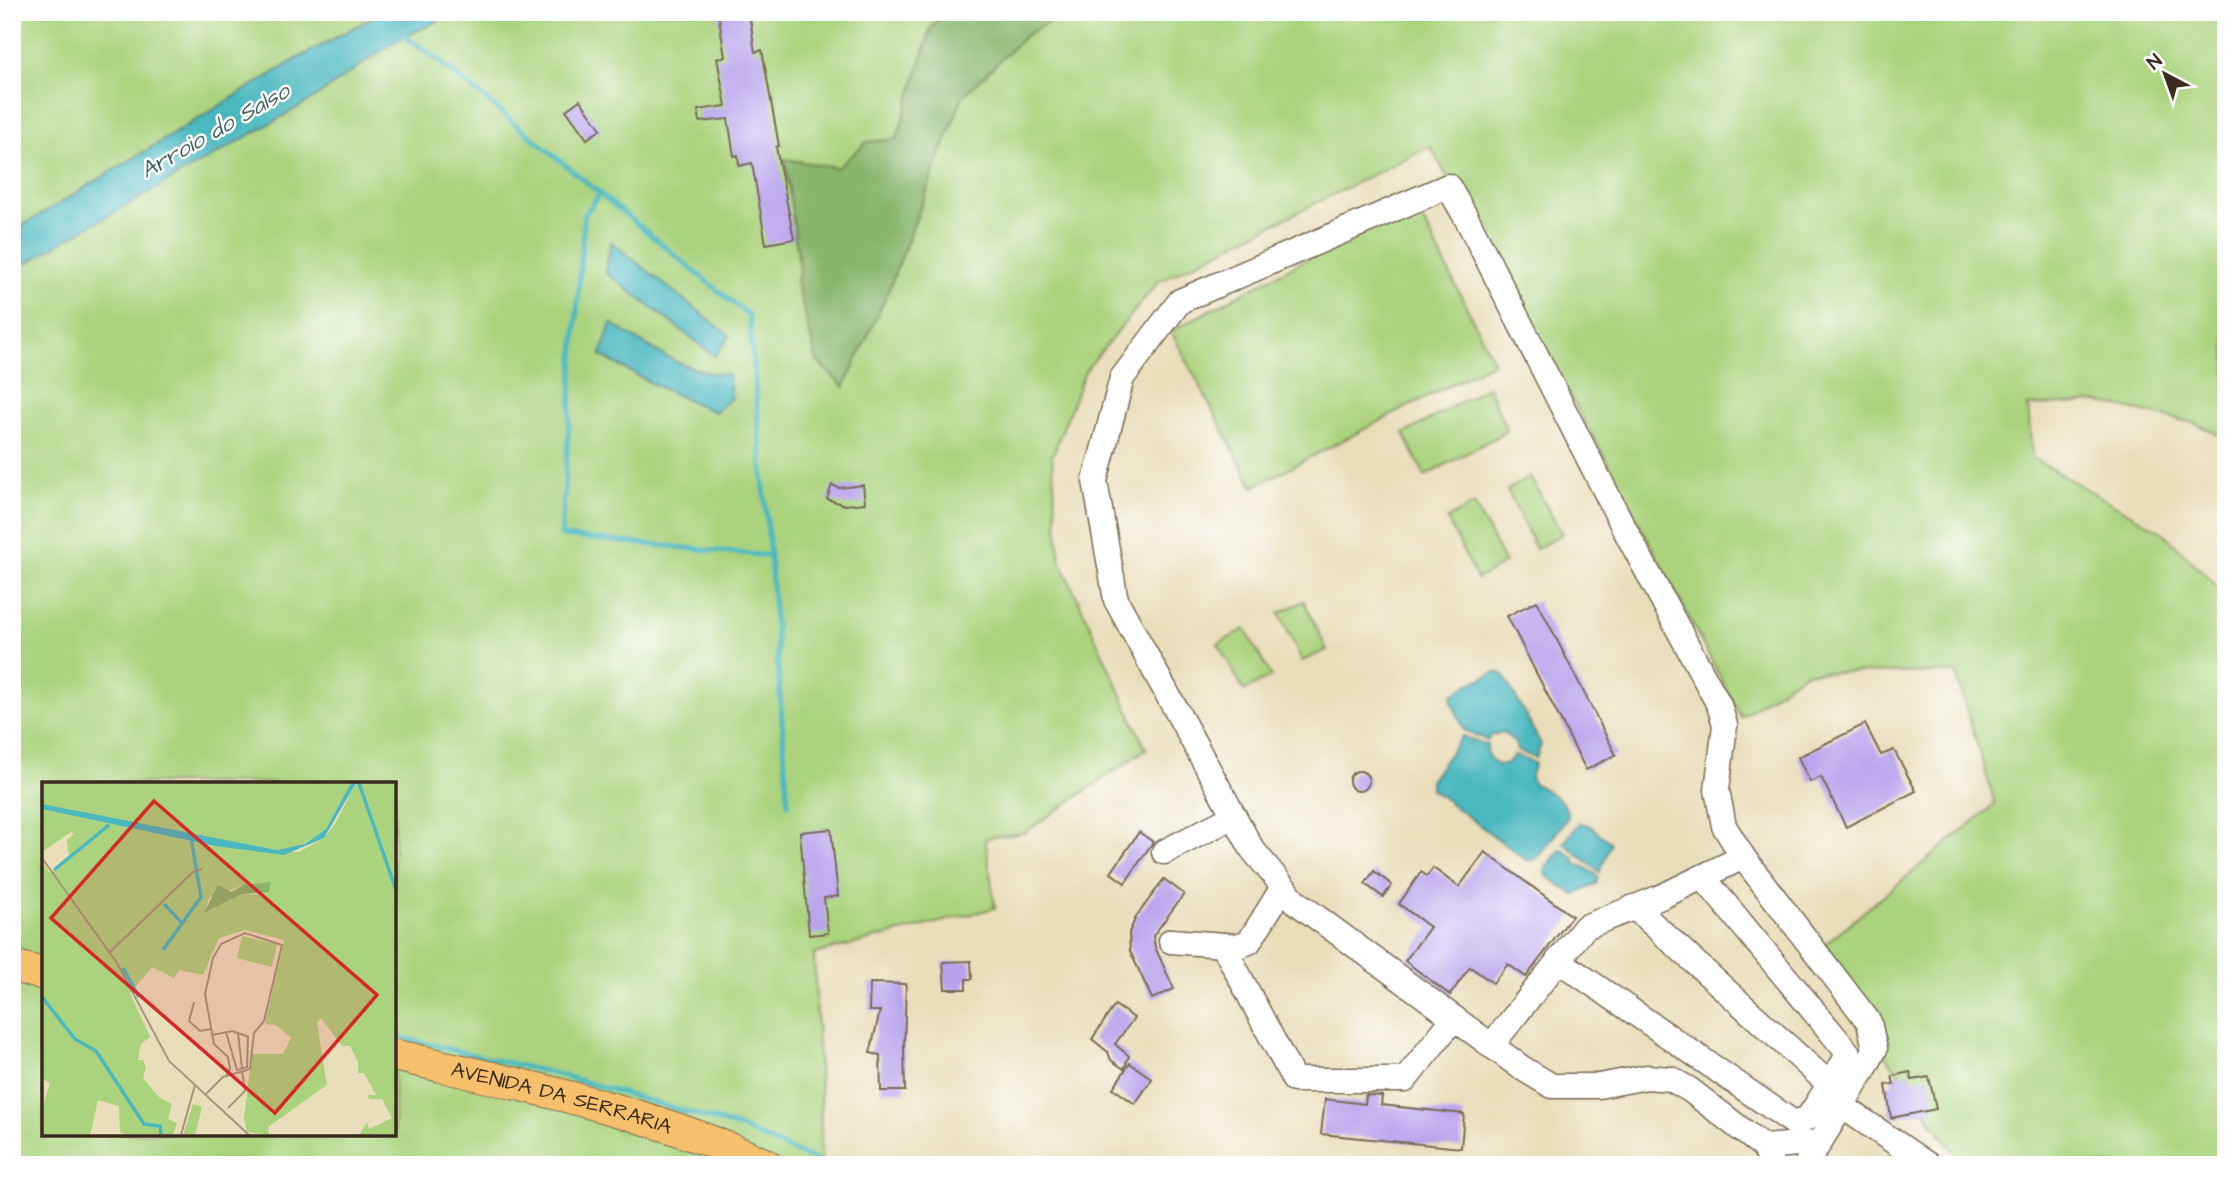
<svg xmlns="http://www.w3.org/2000/svg" width="2238" height="1177" viewBox="0 0 2238 1177" font-family="'Architects Daughter',sans-serif">
<style>
.green{fill:#abd37d;stroke:#737e4e;stroke-width:2;fill-rule:evenodd}
.forest{fill:#88b56c;stroke:#627045;stroke-width:2}
.water{fill:#49b8bf;stroke:#42716e;stroke-width:2}
.lines{fill:none;stroke-linecap:round;stroke-linejoin:round}
.stream{stroke:#49b8bf;stroke-width:5}
.building{fill:#b7a1ec}
.minor-casing{stroke:#786955;stroke-width:27}
.major-casing{stroke:#786955;stroke-width:34}
.minor{stroke:#fff;stroke-width:24}
.major{stroke:#f7c06c;stroke-width:32}
.labels{text-anchor:middle;dominant-baseline:central;stroke-width:5;stroke-linejoin:round;paint-order:stroke}
.street-label{font-size:21px;fill:#3b2a1e;stroke:#fff}
.water-label{font-size:23px;font-style:italic;fill:#41635e;stroke:#fff}
.inset-river{fill:none;stroke:#49b8bf;stroke-width:3.5}
.inset-road{fill:none;stroke:#a3967c;stroke-width:2}
.view{fill:#d62828;fill-opacity:0.15;stroke:#d62828;stroke-width:3.5}
.inset-edge{fill:none;stroke:#3b2a1e;stroke-width:3.5}
</style>
<rect width="100%" height="100%" fill="#fff"/>
<filter id="ink" filterUnits="userSpaceOnUse"><feTurbulence type="fractalNoise" baseFrequency=".0143" numOctaves="2"/><feDisplacementMap in="SourceGraphic" scale="14" xChannelSelector="R" yChannelSelector="G"/><feConvolveMatrix kernelMatrix="1 2 1 2 8 2 1 2 1" color-interpolation-filters="sRGB"/></filter>
<filter id="wash" filterUnits="userSpaceOnUse"><feTurbulence type="fractalNoise" baseFrequency=".00686" numOctaves="4" result="noise"/><feDisplacementMap in="SourceGraphic" scale="28" xChannelSelector="R" yChannelSelector="G"/><feGaussianBlur stdDeviation="1.57" result="paint"/><feColorMatrix in="noise" values="0 0 0 0 0 0 0 0 0 0 0 0 0 0 0 0 0 1.4 0 .05"/><feComposite in="paint" operator="in"/></filter>
<g filter="url(#wash)">
<rect width="100%" height="100%" fill="#e9deba"/>
<!-- green -->
<g class="green">
<path d="M12,12h370l-87,48 -283,172z"/>
<path d="M456,12h489l-14,16 -34,111 -30,3 -29,26 -53,-9 15,113 -4,8 21,81 27,26 43,-93 76,-198 63,-61 41,-23h1159v426l-32,-15 -95,-21 -71,4 4,52 130,74 64,63v570h-263l-149,-212 181,-149 -39,-131 -150,-1 -65,45 -130,-248 -181,-323 -272,136 -73,89 -33,86 8,103 86,189 -122,84 -39,5 10,70 -181,46 7,157v54h-809v-893l53,-32 248,-141 79,-56zM611,324l65,38 41,13 -2,37 -62,-28 -52,-28zM44,783h350v350h-350z"/>
<path d="M1414,202l80,160 -241,125 -82,-156z"/>
<path d="M1488,387l19,44 -82,45 -21,-42z"/>
<path d="M1530,477l32,57 -26,15 -29,-59z"/>
<path d="M1474,504l31,59 -28,16 -30,-60z"/>
<path d="M1304,601l23,49 -25,11 -23,-48z"/>
<path d="M1245,629l26,47 -27,15 -26,-47z"/>
</g>
<!-- forest -->
<path class="forest" d="M945,12h122l-41,23 -63,61 -76,198 -43,93 -27,-26 -21,-81 4,-8 -15,-113 52,9 30,-26 30,-3 34,-111z"/>
<!-- water -->
<g class="water">
<path d="M382,12h74l-64,31 -79,56 -248,141 -53,32v-40l283,-172z"/>
<path d="M611,242l119,94 -15,20 -110,-84z"/>
<path d="M611,323c33,20 77,54 117,51l4,23 -17,15 -62,-28 -52,-29z"/>
<path d="M1495,672l8,2 38,70 -5,14 -19,-7 -2,-8 -11,-11 -14,4 -2,5 -24,-11 -12,-28v-7l10,-7z"/>
<path d="M1462,736l25,9c0,10 2,15 11,20l10,-2 6,-8 21,8 -4,12 1,7c13,9 36,17 36,35l-29,39 -6,5 -8,-2 -94,-70 -1,-8z"/>
<path d="M1579,823l10,2 22,18 -11,29 -36,-29z"/>
<path d="M1561,849l14,9v6l8,2 15,10 -1,7 -22,12 -27,-18 -3,-4 2,-7z"/>
</g>
<g class="lines">
<!-- stream -->
<g class="stream">
<path d="M400,33l34,24 315,259 21,240 18,248"/>
<path d="M600,193l-16,23 -23,320 209,20"/>
<path d="M394,1036l170,40 174,51 88,38"/>
</g>
</g>
<g id="blocks">
<!-- building -->
<g class="building">
<path d="M718,12h31l6,40 7,-2 17,96 -3,1 18,92 -28,5 -14,-81 -13,3 -1,-11 -4,1 -6,-37 -28,3 -2,-12 28,-4 -9,-48 8,-1z"/>
<path d="M580,100l21,29 -14,10 -21,-29z"/>
<path d="M832,485l7,3 24,-3 2,18 -20,2 -18,-6z"/>
<path d="M1537,601l79,154 -30,15 -79,-154z"/>
<path d="M1865,724l16,31 13,-5 22,41 -70,36 -25,-50 -11,5 -12,-25z"/>
<circle cx="1359" cy="781" r="10"/>
<path d="M831,829l7,67 -14,2 4,35 -19,2 -9,-103z"/>
<path d="M1139,832l14,10 -28,41 -14,-10z"/>
<path d="M1485,852l87,64 -46,61 -18,-13 -15,19 -23,-16 -20,28 -45,-34 25,-34 -31,-23 22,-32 6,4 6,-8 26,19z"/>
<path d="M1374,871l18,14 -9,12 -18,-13z"/>
<path d="M1164,879l20,15 -31,42 2,11 19,42 -22,10 -22,-48 -1,-18 7,-16z"/>
<path d="M971,961l1,18h-6v10h-21l-2,-27z"/>
<path d="M870,983l36,1 -2,63 1,44h-24l-1,-36 -10,-2 10,-42h-11z"/>
<path d="M1115,1005l19,13 -19,26 14,12 -5,13 -13,-9 -3,-8 -16,-13z"/>
<path d="M1130,1063l22,16 -17,25 -22,-16z"/>
<path d="M1910,1072l2,8 17,-3 7,32 -45,9 -5,-33 8,-1 -2,-8z"/>
<path d="M1366,1095l16,1 -1,9 83,9 -3,34 -140,-14 4,-35 40,5z"/>
</g>
</g>
</g>
<g filter="url(#ink)">
<use href="#blocks" fill-opacity="0" stroke="#786955" stroke-width="2"/>
<g class="lines">
<!-- minor casing -->
<g class="minor-casing">
<g id="minor">
<path d="M1164,852l70,-36"/>
<path d="M1634,907l195,177"/>
<path d="M1171,941l66,5 12,-4 34,-55"/>
<path d="M1223,945l71,135h111l49,-62"/>
<path d="M1558,960l236,163 14,-5 41,-64 -146,-177"/>
<path d="M1491,1046l94,-119 78,-31 80,-39"/>
<path d="M1842,1106l86,59"/>
<path d="M1764,1147l56,-5"/>
<path d="M1772,1165l-8,-18 -74,-57 -19,-11 -24,-2 -48,9h-47l-30,-18 -226,-166 -44,-53 -136,-249 -21,-119 27,-103 58,-77 268,-115 20,35 156,307 95,177 6,20 -8,65 7,36 19,31 126,165 6,27 -10,19 -59,97"/>
</g>
</g>
<!-- major casing -->
<g class="major-casing">
<g id="major">
<path d="M12,966l32,8"/>
<path id="s1" d="M394,1055c126,30 254,55 372,110"/>
</g>
</g>
<!-- minor -->
<use href="#minor" class="minor"/>
<!-- major -->
<use href="#major" class="major"/>
</g>
</g>
<g class="labels">
<!-- street labels -->
<g class="street-label">
<text stroke="none"><textPath href="#s1" startOffset="173">AVENIDA DA SERRARIA</textPath></text>
</g>
<!-- water labels -->
<g class="water-label">
<text transform="translate(215 131) rotate(-30)">Arroio do Salso</text>
</g>
</g>
<!-- overview -->
<g transform="translate(42 782)">
<rect width="354" height="354" fill="#e9deba"/>
<path d="M0,1h309l-25,46 -21,15 -28,6 -219,-39 -16,-7zM314,1h39v352h-36l8,-13 2,7 23,-11 -10,-19h-13l-1,-4h8l-12,-22h-6v-11l-8,-16h-8l-21,-28 -4,5 10,62 -59,42 1,8 -22,-3 -3,-14 8,-64h31l8,-16 -15,-13 -11,-1 19,-84 -39,-10 -26,8 -16,37 -24,-5 -5,8 -22,-11 -22,26 20,44 -9,7 -3,16h5l3,7 -3,11 16,19 13,7 -4,15 9,4 -4,12h-47l-6,-3 -1,-26 -21,-6 -8,35h-48v-27l8,-24 -8,-6v-216l8,11 19,-14 -2,-19 7,-6 -3,-2 -29,20v-43l173,37 84,6 25,-14 11,-14zM202,103l17,10 -19,-1 -37,19 4,-15zM200,154l35,8 -5,23 -35,-9zM151,322l9,3 -7,28h-12z" fill="#abd37d" fill-rule="evenodd"/>
<path d="M229,100l-2,10 -27,2 -38,19 14,-28 13,7 13,-7z" fill="#88b56c"/>
<path d="M309,1h5l-32,55 -40,17 -69,-9 -173,-37v-5l235,46 28,-6 21,-15z" fill="#49b8bf"/>
<path class="inset-river" d="M317,1l37,107M12,88l55,-45M122,122l18,19M121,168l38,-53 -10,-59M81,186l16,29M0,215l33,42 21,12 48,73 16,2 1,9"/>
<path class="inset-road" d="M0,76l75,105 52,98 80,74M68,170l83,-80 9,-3M152,220l-5,19 11,10 11,-2M184,250l11,38 10,-3 1,-31M196,251l4,35M170,253l20,-4 17,6M164,312l17,-17 24,-7 3,-2 4,-35 10,-12 18,-76 -37,-12 -24,11 -8,14 -8,36 9,50 14,13 2,12 -4,7M186,326l17,-17 -3,-20M139,353l14,-50"/>
<path class="view" d="M112,19l223,194 -102,118 -224,-195z"/>
<rect width="354" height="354" class="inset-edge"/>
</g>
<!-- margin -->
<rect width="2238" height="1177" fill="none" stroke="#fff" stroke-width="42"/>
<!-- north arrow -->
<g transform="translate(2165 74) rotate(319)" stroke="#ffffff" stroke-width="5" paint-order="stroke">
<path d="M0-5L12 26L0 18L-12 26Z" fill="#3b2a1e"/>
<text y="-10" font-size="19" font-weight="bold" text-anchor="middle" fill="#3b2a1e">N</text>
</g>
</svg>
